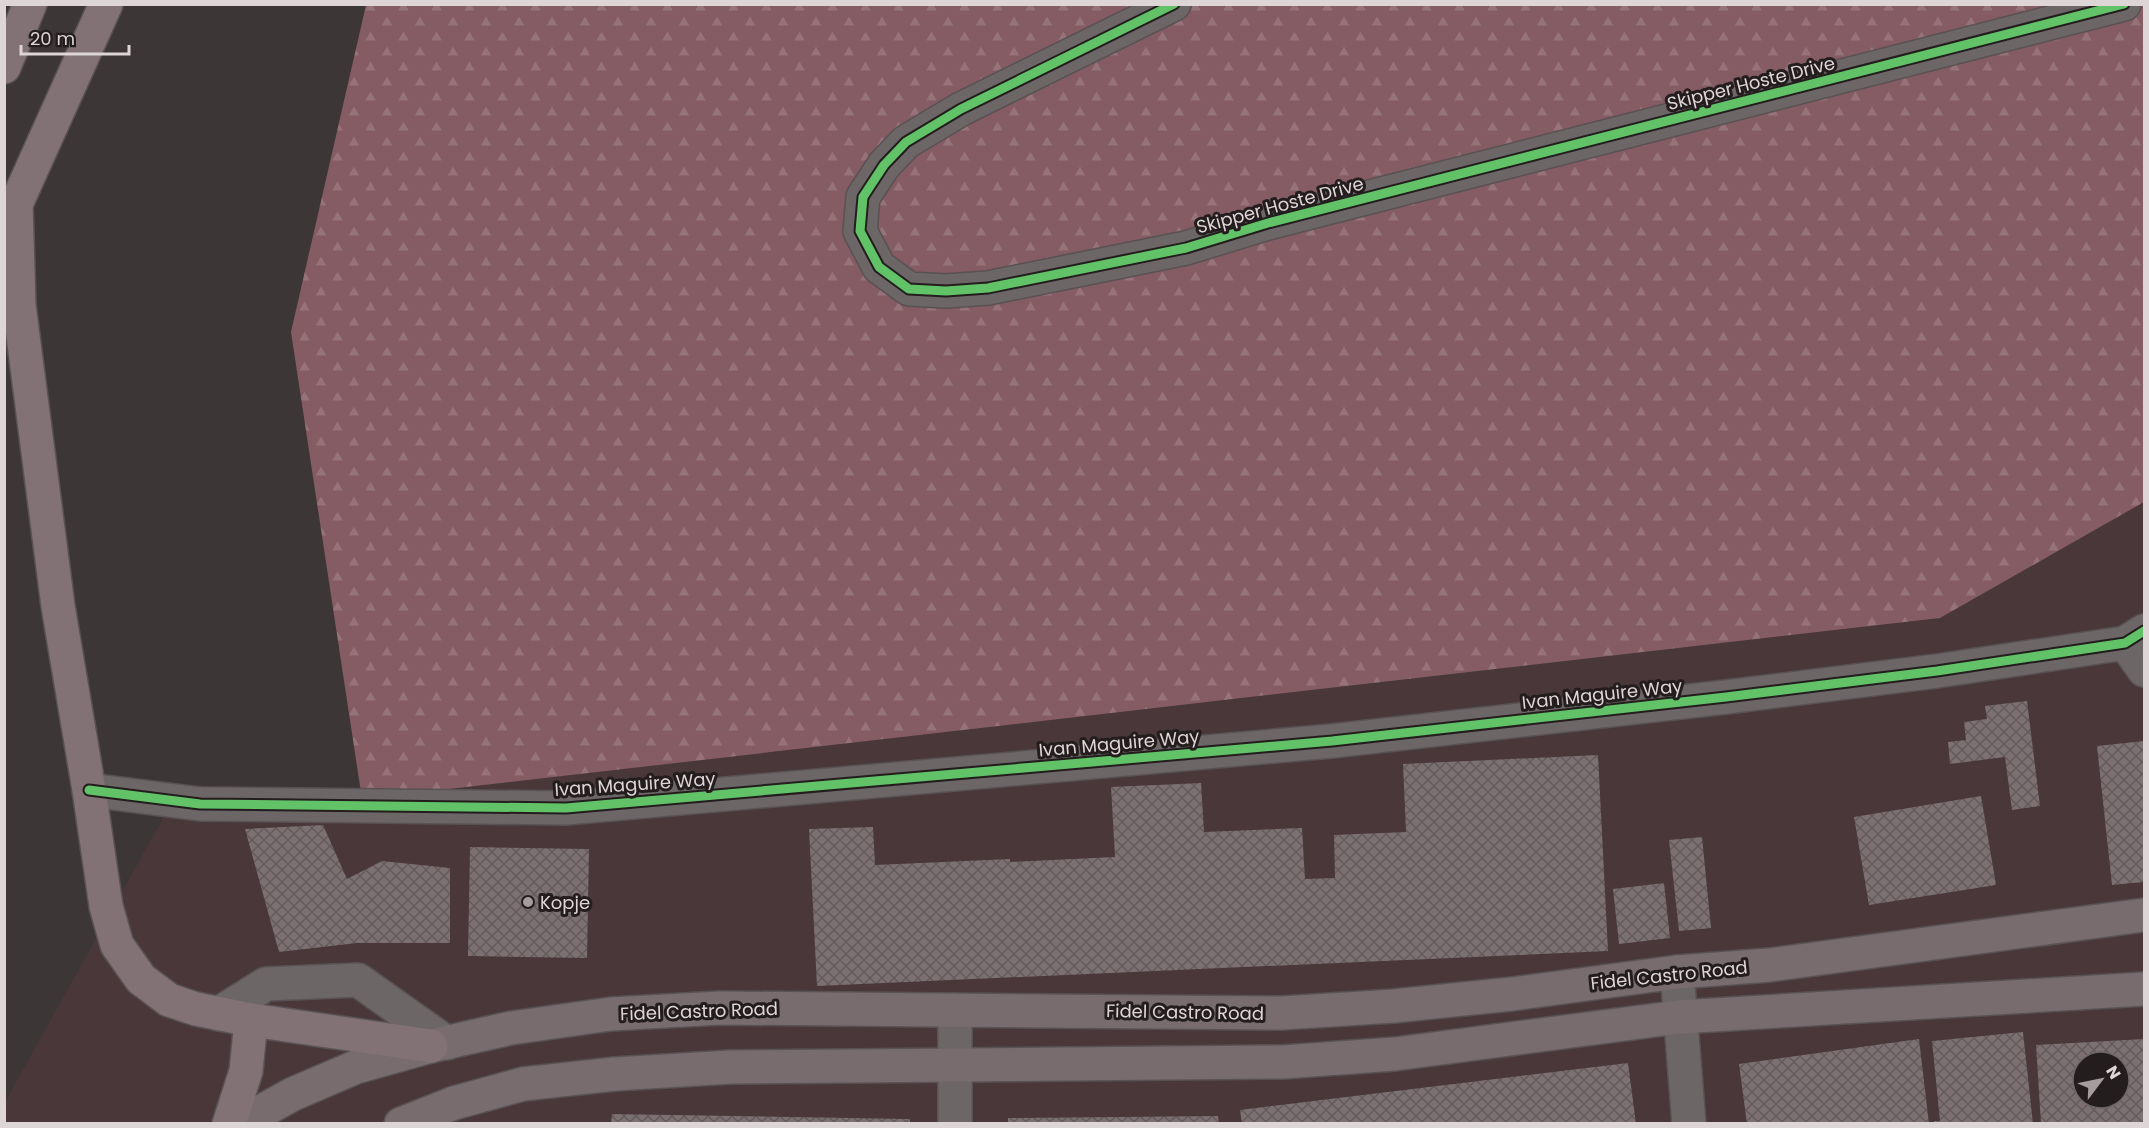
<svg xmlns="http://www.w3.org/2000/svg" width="2149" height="1128" viewBox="0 0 2149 1128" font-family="Poppins,sans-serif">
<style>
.built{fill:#49373a;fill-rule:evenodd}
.forest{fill:url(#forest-firs)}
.building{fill:url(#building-cross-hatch);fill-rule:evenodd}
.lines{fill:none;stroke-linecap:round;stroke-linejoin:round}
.minor-casing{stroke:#595254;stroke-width:36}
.major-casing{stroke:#595254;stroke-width:36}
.highway-casing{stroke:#595254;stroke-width:36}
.minor{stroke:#6c6667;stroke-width:33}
.major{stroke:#786c6f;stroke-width:33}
.highway{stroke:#827175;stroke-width:33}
.cycleway-casing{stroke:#231d1e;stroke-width:13}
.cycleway{stroke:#61c268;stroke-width:9}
.poi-dot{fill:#a69d9f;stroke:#231d1e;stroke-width:2}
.labels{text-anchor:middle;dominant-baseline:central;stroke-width:6;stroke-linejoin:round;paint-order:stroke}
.street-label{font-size:18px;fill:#ded5d7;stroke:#231d1e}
.poi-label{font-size:18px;fill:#ded5d7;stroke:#231d1e;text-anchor:start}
</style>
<defs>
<pattern id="forest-firs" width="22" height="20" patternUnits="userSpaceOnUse" patternTransform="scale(1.5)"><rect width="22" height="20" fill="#855b64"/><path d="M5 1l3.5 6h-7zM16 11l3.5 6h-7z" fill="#967279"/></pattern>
<pattern id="building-cross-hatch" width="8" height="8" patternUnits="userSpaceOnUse" patternTransform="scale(1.5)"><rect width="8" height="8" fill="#7d7072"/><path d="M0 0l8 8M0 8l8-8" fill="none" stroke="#635a5c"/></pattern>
</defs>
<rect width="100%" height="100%" fill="#3d3637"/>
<!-- built -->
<path class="built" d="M2144,502v621l-2139,1v-22l163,-293 194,-10 1578,-181zM2083,1062h36v36h-36z"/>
<!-- forest -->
<path class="forest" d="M366,5h1778v497l-204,116 -1578,181 -71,-467z"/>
<!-- building -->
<g class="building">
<path d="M2027,701l13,105 -28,4 -7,-53 -55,7 -2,-22 18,-2 -2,-18 23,-3 -2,-13z"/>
<path d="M2144,741v141l-32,3 -15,-139z"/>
<path d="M1598,755l10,196 -791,35 -8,-157 64,-2 2,38 135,-6v3l105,-5 -4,-70 90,-4 3,49 98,-4 3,51 30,-1 -1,-43 72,-3 -3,-68z"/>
<path d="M1981,796l15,89 -127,20 -15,-88z"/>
<path d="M323,825l24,54 35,-18 68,7v75h-93l-78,9 -34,-123z"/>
<path d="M1702,837l9,91 -32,3 -10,-91z"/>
<path d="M470,847l119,2 -2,109 -119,-2z"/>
<path d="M1664,883l6,55 -51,6 -6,-55z"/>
<path d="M2023,1032l10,92h-98l-1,-3h6l-8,-80z"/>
<path d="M1919,1039l10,85h-182l-8,-60z"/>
<path d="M2144,1039v85h-103l-5,-79zM2083,1062h36v36h-36z"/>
<path d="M1628,1063l8,61h-394l-2,-14z"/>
<path d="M612,1114l298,5v5h-299z"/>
<path d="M1218,1116l1,8h-211v-6z"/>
</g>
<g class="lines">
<!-- minor casing -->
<g class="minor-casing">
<g id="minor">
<path d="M1174,4l-213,105 -55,33 -22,23 -21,32 -3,34 19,36 30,22 37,2 42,-3 198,-40 82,-25 856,-219"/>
<path d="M2125,643l19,27"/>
<path d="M89,790l111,14 366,4 766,-67 394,-44 211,-26 188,-28 19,-12"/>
<path d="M1677,972l12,152"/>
<path d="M218,1014l48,-30 92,-4 89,63"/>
<path d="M955,1124v-114"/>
</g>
</g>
<!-- major casing -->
<g class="major-casing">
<g id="major">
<path d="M239,1124l54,-30 63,-27 75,-21 80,-18 100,-14 109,-6 562,5 112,-7 118,-12 165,-22 93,-7 374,-50"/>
<path d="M401,1124l53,-21 69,-19 92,-10 116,-7 552,-5 112,-8 284,-37 465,-28"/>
</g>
</g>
<!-- highway casing -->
<g class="highway-casing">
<g id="highway">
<path d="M4,67l26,-63"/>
<path d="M16,202l3,103 39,301 31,184 17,116 11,39 24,34 28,21 27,9 55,11 180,26"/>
<path d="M8,222l98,-218"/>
<path d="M229,1124l17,-53 5,-51"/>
</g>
</g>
<!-- minor -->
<use href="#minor" class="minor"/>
<!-- major -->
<use href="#major" class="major"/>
<!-- highway -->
<use href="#highway" class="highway"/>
<!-- cycleway casing -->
<g class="cycleway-casing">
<g id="cycleway">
<path d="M1174,4l-213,105 -55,33 -22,23 -21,32 -3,34 19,36 30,22 37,2 42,-3 198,-40 82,-25 856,-219"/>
<path d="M89,790l111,14 366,4 766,-67 394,-44 211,-26 188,-28 19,-12"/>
</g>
</g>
<!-- cycleway -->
<use href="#cycleway" class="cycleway"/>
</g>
<!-- markers -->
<circle class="poi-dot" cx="528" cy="902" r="6"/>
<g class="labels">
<!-- street labels -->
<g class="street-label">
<text transform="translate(1751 83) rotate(-14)">Skipper Hoste Drive</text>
<text transform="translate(1280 205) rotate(-15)">Skipper Hoste Drive</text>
<text transform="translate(1602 694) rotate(-6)">Ivan Maguire Way</text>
<text transform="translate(1119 743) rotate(-5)">Ivan Maguire Way</text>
<text transform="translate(635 784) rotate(-4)">Ivan Maguire Way</text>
<text transform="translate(1669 975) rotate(-6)">Fidel Castro Road</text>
<text transform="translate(699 1011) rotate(-2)">Fidel Castro Road</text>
<text transform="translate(1185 1012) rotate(1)">Fidel Castro Road</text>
</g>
<!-- poi labels -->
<g class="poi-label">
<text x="540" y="902">Kopje</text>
</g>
</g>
<!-- border -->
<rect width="2149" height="1128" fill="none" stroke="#ded5d7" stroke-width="12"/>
<!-- north arrow -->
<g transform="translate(2101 1080) rotate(58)"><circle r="28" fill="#231d1e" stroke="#6e6768" stroke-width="1.5"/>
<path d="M0-4.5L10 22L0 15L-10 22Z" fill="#a69d9f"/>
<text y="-9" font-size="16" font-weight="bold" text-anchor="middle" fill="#ded5d7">N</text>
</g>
<!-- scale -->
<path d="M21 45v9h108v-9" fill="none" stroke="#ded5d7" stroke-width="3"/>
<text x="30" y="45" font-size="18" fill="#ded5d7" stroke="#231d1e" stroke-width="4.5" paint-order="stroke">20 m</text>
</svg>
